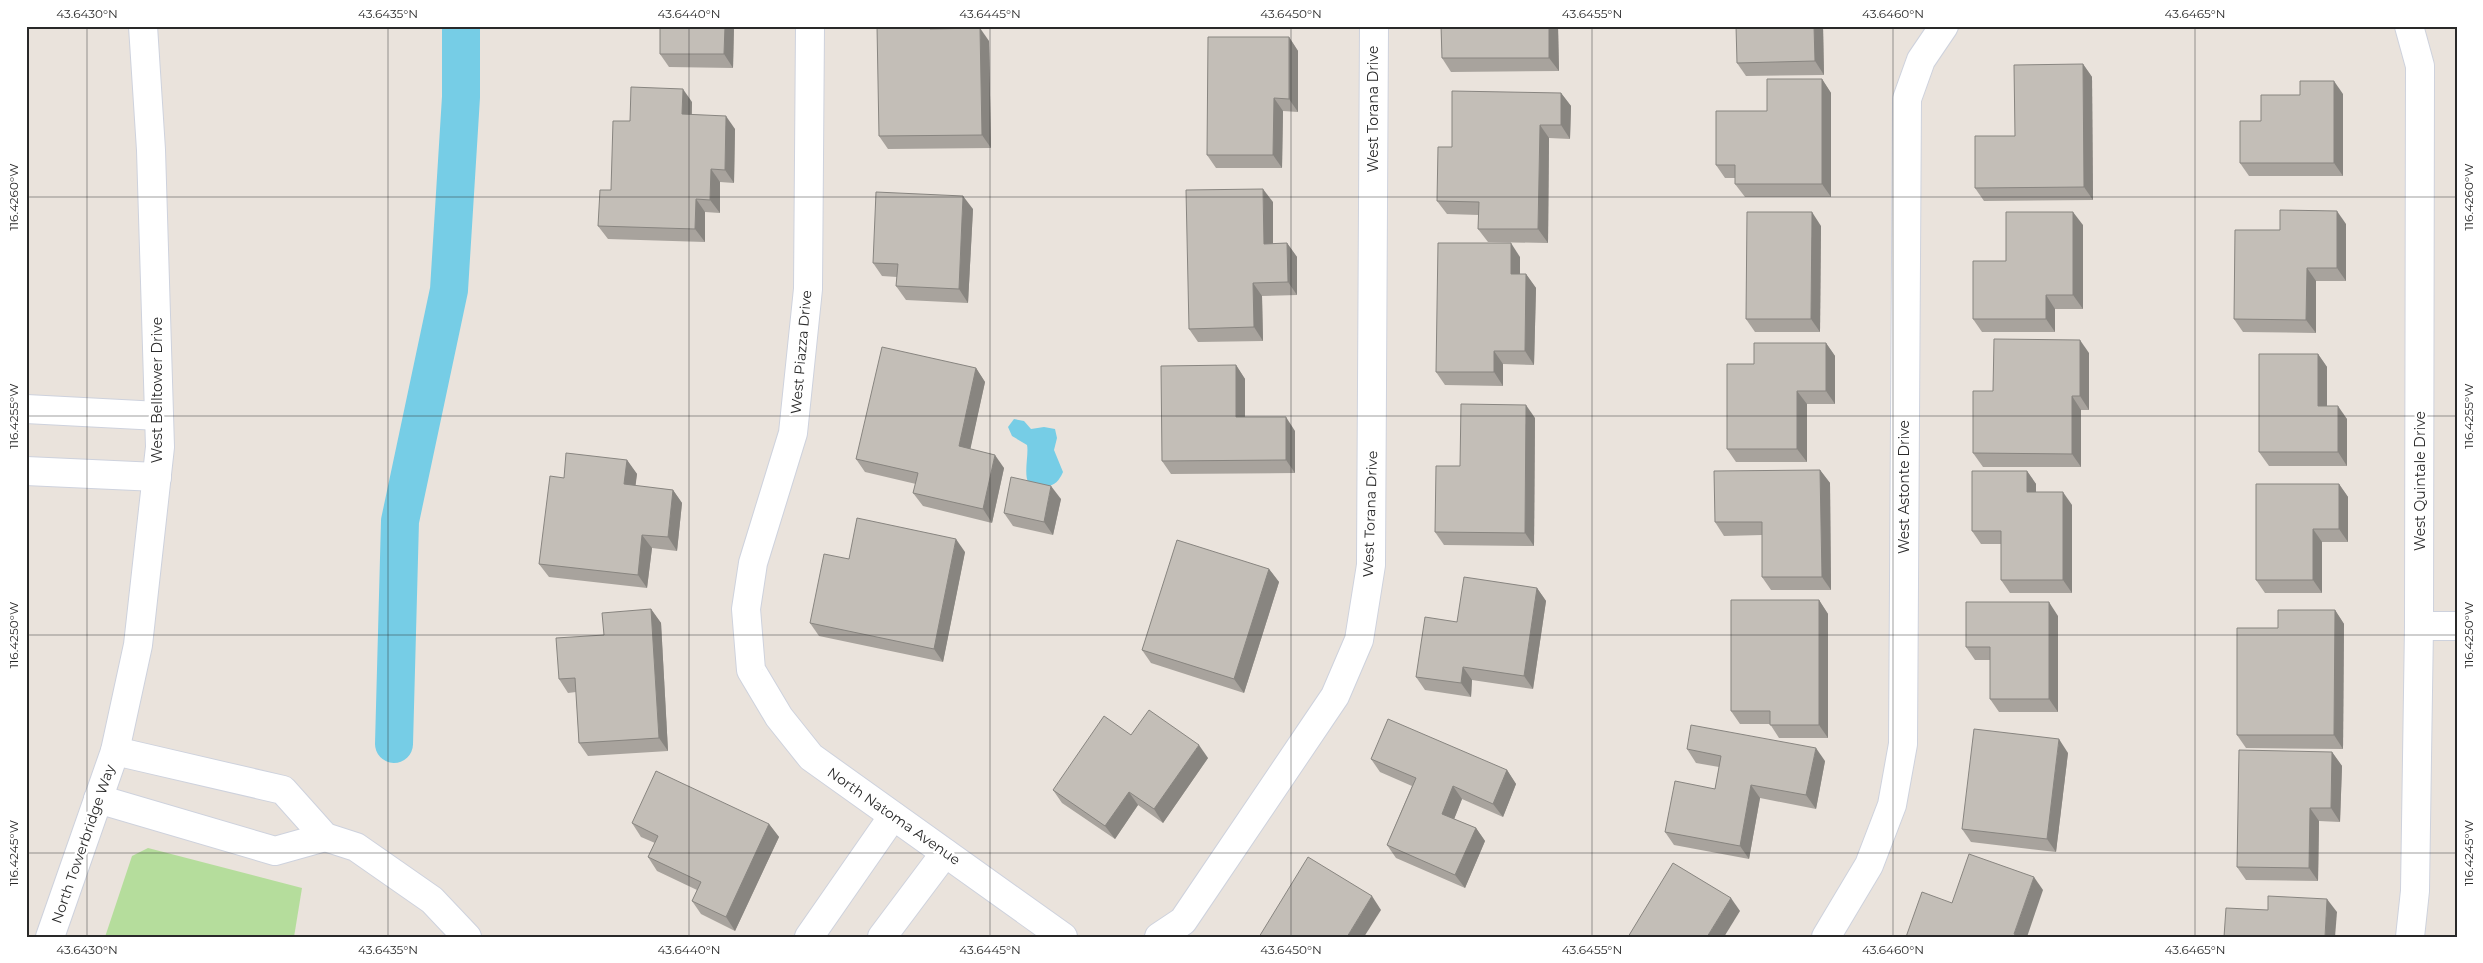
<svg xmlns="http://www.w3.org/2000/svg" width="2483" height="963" viewBox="0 0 2483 963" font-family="Montserrat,sans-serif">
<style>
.green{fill:#b5dd9c}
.water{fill:#76cde6}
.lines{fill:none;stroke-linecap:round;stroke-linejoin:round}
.canal{stroke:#76cde6;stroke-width:38}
.minor-casing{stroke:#ced2dd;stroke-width:30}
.tertiary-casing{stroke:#ced2dd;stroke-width:30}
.minor{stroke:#fff;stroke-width:28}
.tertiary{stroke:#fff;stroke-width:28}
.wall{fill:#a8a39d}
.shaded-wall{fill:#888580}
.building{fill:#c3beb7;stroke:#888580}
.ticks{fill:none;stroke:#292929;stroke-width:1;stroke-opacity:0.45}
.labels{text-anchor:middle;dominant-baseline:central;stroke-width:5;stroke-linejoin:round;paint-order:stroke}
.street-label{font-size:14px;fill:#292929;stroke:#fff}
.neatline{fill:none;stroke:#292929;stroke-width:2}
.ticks-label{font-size:12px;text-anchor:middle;fill:#292929}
</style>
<rect width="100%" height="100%" fill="#eae3dc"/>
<!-- green -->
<path class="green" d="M148,848l154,40 -8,49h-189l27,-81z"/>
<!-- water -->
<path class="water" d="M1014,419l10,2 7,8 13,-2 11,2 2,9 -3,12 9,22c-4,9 -8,13 -17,15 -30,9 -16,-29 -19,-42l-15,-9 -4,-9z"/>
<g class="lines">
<!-- canal -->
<path class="canal" d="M394,744l6,-223 49,-231 12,-193v-71"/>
<!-- minor casing -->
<g class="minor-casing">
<g id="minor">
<path d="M810,26l-2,263 -15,144 -40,130 -7,46 5,61 28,47 32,40 252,180"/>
<path d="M2409,26l11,40 -1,560 -4,265 -5,46"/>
<path d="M26,409l133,7"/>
<path d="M26,471l131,6"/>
<path d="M2419,626h38"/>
<path d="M809,937l84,-121"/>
<path d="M882,937l63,-84"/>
<path d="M1159,937l24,-16 152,-225 24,-56 12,-75 3,-539"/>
<path d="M1826,937l43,-72 23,-60 11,-61 4,-645 14,-39 23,-34"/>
</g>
</g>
<!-- tertiary casing -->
<g class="tertiary-casing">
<g id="tertiary">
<path d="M115,751l168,39 42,47 31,10 76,53 35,37"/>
<path d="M98,799l177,52 50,-14"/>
<path d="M50,937l65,-186 23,-106 22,-198 -9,-297 -8,-124"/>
</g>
</g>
<!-- minor -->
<use href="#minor" class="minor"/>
<!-- tertiary -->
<use href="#tertiary" class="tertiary"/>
</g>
<!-- wall -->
<g class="wall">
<path d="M734,26l-1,42 -64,-1 -9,-13z"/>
<path d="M939,26v3l50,12 2,107 -103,1 -9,-13z"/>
<path d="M1441,26h117l1,45 -108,1 -9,-14z"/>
<path d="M1823,26l1,49 -78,1 -9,-13z"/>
<path d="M1289,37l9,14v61l-15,-1 -1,57h-66l-9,-13z"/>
<path d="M2083,64l9,13 1,123 -109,1 -9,-13 40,-52z"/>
<path d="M1822,79l9,14v104h-86l-10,-13v-6h-10l-9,-13 51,-54z"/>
<path d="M1561,93l10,13 -1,33 -21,-1 -1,105 -60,-1 -10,-13 1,-14 -32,-1 -10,-13 15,-54z"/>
<path d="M2343,94v82h-94l-9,-13 21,-42z"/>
<path d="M692,102v13l43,14 -1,54 -14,-1v31l-15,-1v30l-97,-3 -10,-13 13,-36 19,-69z"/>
<path d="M1273,202v42l14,-1 10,14v38l-35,1 1,45 -65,1 -9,-13z"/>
<path d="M973,209l-5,94 -62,-3 -10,-14 1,-9 -15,-1 -9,-13z"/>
<path d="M2346,224v57h-30v52l-73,-1 -9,-13 46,-89z"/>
<path d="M2083,225v84h-28v23h-73l-9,-13 33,-58z"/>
<path d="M1821,226l-1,106h-65l-9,-13z"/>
<path d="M1520,257v17h6l10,14 -2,77 -31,-1v22l-58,-1 -9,-13z"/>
<path d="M1826,343l9,13v48h-28v58h-71l-9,-13z"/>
<path d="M2089,353v57h-8v57h-98l-10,-14 20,-62z"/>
<path d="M2318,354l9,13v39l20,13v47h-78l-10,-14z"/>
<path d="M1236,365l9,14v38l50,14v42l-124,1 -9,-13z"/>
<path d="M976,368l9,14 -15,67 34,19 -12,55 -69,-17 -10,-13 3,-9 -51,-12 -9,-13z"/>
<path d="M1535,418l-1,128 -90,-1 -9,-13 25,-66z"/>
<path d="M627,460l10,14 -2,12 38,4 9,13 -5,48 -25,-3 -5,40 -98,-11 -10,-13 25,-86z"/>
<path d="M1820,470l10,13 1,107h-60l-9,-13v-42l-38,1 -9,-14z"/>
<path d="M2027,471l9,13v8l36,13v88h-62l-9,-13v-36h-20l-9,-13z"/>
<path d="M2339,484l9,13v45h-26v51h-57l-9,-13z"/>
<path d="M1061,499l-8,36 -40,-9 -9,-13z"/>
<path d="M965,552l-22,110 -124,-26 -9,-13 39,-64z"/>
<path d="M1269,569l10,13 -35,111 -93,-30 -9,-13z"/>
<path d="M1537,588l9,13 -13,88 -61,-9 -1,17 -46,-7 -9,-13 41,-55z"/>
<path d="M1819,600l9,14v124h-49l-9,-14h-30l-9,-13z"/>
<path d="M651,609l10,14 7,128 -80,5 -9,-13 -3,-51 -8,1 -9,-14 45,-44z"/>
<path d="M2335,610l9,14 -1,125 -97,-1 -9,-13 41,-107z"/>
<path d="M2058,616v96h-59l-9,-13v-39h-15l-9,-13z"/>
<path d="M1131,735l77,23 -45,65 -25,-18 -23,34 -53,-36 -9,-13z"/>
<path d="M1687,749l138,12 -9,48 -56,-11 -11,61 -75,-14 -9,-13 50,-43 4,-22 -23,-4z"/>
<path d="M2332,752l10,14 -2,56 -21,-1 -1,60 -72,-1 -9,-13z"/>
<path d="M2068,753l-12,99 -85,-10 -9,-13z"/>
<path d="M1371,759l136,11 9,14 -13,33 -41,-18 -8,20 22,9 9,13 -20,47 -69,-30 -9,-13 25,-59 -32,-14z"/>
<path d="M632,823l137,1 10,13 -44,94 -34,-17 -9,-13 5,-11 -40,-19 -9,-14 7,-14 -14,-6z"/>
</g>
<!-- shaded-wall -->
<g class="shaded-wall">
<path d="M725,26h9l-1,42 -9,-14z"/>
<path d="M930,26h9v16l-9,-13z"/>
<path d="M1549,26h9l1,45 -10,-13z"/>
<path d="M1814,26h9l1,49 -9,-14z"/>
<path d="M980,28l9,13 2,107 -9,-13z"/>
<path d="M1289,37l9,14v61l-9,-13z"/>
<path d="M2083,64l9,13 1,123 -9,-13z"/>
<path d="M1822,79l9,14v104l-9,-13z"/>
<path d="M2334,81l9,13v82l-9,-13z"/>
<path d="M683,89l9,13 -1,26 -9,-14z"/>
<path d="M1561,93l10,13 -1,33 -9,-14z"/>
<path d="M1274,98l9,13 -1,57 -9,-13z"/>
<path d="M726,116l9,13 -1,54 -9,-13z"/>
<path d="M1540,125l9,13 -1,105 -10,-14z"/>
<path d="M711,169l9,13v31l-10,-13z"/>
<path d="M1263,189l10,13v55l-9,-13z"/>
<path d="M963,196l10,13 -5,94 -9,-14z"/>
<path d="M696,199l9,13v30l-10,-13z"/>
<path d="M2337,211l9,13v57l-9,-13z"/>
<path d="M1812,212l9,14 -1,106 -9,-13z"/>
<path d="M2073,212l10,13v84l-10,-14z"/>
<path d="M1287,243l10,14v38l-9,-13z"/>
<path d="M1511,243l9,14v31l-9,-14z"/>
<path d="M2307,268l9,13v52l-10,-13z"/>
<path d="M1526,274l10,14 -2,77 -9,-14z"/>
<path d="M1253,283l9,13 1,45 -9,-14z"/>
<path d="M2046,295l9,14v23l-9,-13z"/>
<path d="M2080,340l9,13v57l-9,-14z"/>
<path d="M1826,343l9,13v48l-9,-13z"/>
<path d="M1494,351l9,13v22l-9,-14z"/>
<path d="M2318,354l9,13v52l-9,-13z"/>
<path d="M1236,365l9,14v52l-9,-14z"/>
<path d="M976,368l9,14 -17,78 -9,-14z"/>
<path d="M1797,391l10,13v58l-10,-13z"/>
<path d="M2072,396l9,14v57l-9,-13z"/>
<path d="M1526,405l9,13 -1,128 -9,-13z"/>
<path d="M2338,406l9,13v47l-9,-14z"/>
<path d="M1286,417l9,14v42l-9,-13z"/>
<path d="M995,455l9,13 -12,55 -9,-14z"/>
<path d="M627,460l10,14 -3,24 -10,-14z"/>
<path d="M1820,470l10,13 1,107 -9,-13z"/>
<path d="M2027,471l9,13v21l-9,-13z"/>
<path d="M2339,484l9,13v45l-9,-13z"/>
<path d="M1051,486l10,13 -8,36 -9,-13z"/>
<path d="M673,490l9,13 -5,48 -9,-14z"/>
<path d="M2063,492l9,13v88l-9,-13z"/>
<path d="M2313,529l9,13v51l-9,-13z"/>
<path d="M642,535l10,13 -5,40 -9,-13z"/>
<path d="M956,539l9,13 -22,110 -9,-13z"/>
<path d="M1269,569l10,13 -35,111 -10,-14z"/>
<path d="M1537,588l9,13 -13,88 -9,-13z"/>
<path d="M1819,600l9,14v124l-9,-13z"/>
<path d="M2049,602l9,14v96l-9,-13z"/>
<path d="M651,609l10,14 7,128 -9,-13z"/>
<path d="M2335,610l9,14 -1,125 -9,-14z"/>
<path d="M1463,667l9,13 -1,17 -10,-14z"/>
<path d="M2059,739l9,14 -12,99 -9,-13z"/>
<path d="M1199,745l9,13 -45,65 -9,-14z"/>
<path d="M1816,748l9,13 -9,48 -10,-14z"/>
<path d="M2332,752l10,14 -2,56 -9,-14z"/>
<path d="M1507,770l9,14 -13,33 -10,-13z"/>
<path d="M1751,785l9,13 -11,61 -9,-13z"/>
<path d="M1453,786l9,13 -11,28 -9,-13z"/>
<path d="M1129,792l9,13 -23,34 -10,-13z"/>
<path d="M2310,808l9,13 -1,60 -9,-13z"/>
<path d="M769,824l10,13 -44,94 -9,-14z"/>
<path d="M1476,828l9,13 -20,47 -10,-13z"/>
<path d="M2034,877l9,13 -16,47h-12l-1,-3z"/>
<path d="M1372,896l9,14 -17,27h-17z"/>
<path d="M1731,898l9,13 -16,26h-17z"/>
<path d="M2327,899l10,13 -2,25h-10z"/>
</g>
<!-- building -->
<g class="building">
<path d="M660,26h65l-1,28h-64z"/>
<path d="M877,26h53v3l50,-1 2,107 -103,1z"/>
<path d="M1441,26h108v32h-107z"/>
<path d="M1736,26h78l1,35 -78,2z"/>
<path d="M1208,37h81v62l-15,-1 -1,57h-66z"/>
<path d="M2083,64l1,123 -109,1v-52h40l-1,-71z"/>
<path d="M1767,79h55v105h-87v-19h-19v-54h51z"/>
<path d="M2300,81h34v82h-94v-42h21v-26h39z"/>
<path d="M631,87l52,2 -1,25 44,2 -1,54 -14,-1 -1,31 -14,-1 -1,30 -97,-3 2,-36h11l2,-69h17z"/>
<path d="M1452,91l109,2v32h-21l-2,104h-60l1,-27 -42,-1 1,-54h14z"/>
<path d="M1263,189l1,55 23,-1 1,39 -35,1 1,44 -65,2 -3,-139z"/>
<path d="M876,192l87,4 -4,93 -63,-3 2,-22 -25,-1z"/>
<path d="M2280,210l57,1v57h-30l-1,52 -72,-1 1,-89h45z"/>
<path d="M1747,212h65l-1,107h-65z"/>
<path d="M2006,212h67v83h-27v24h-73v-58h33z"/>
<path d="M1438,243h73v31h15l-1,77h-31v21h-58z"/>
<path d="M1994,339l86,1v56h-8v58l-99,-1v-62h20z"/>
<path d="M1754,343h72v48h-29v58h-70v-85h27z"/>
<path d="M882,347l94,21 -17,78 36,9 -12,54 -70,-16 5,-20 -62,-14z"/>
<path d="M2259,354h59v52h20v46h-79z"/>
<path d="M1236,365v52h50v43l-124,1 -1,-95z"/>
<path d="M1461,404l65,1 -1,128 -90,-1 1,-66h24z"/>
<path d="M566,453l61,7 -3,24 49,6 -5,47 -26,-2 -4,40 -99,-11 11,-88 14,2z"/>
<path d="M1820,470l2,107h-60v-55h-47l-1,-51z"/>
<path d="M1972,471h55v21h36v88h-62v-49h-29z"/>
<path d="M1011,477l40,9 -7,36 -40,-9z"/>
<path d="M2256,484h83v45h-26v51h-57z"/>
<path d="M857,518l99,21 -22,110 -124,-26 14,-69 25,5z"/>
<path d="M1177,540l92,29 -35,110 -92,-29z"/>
<path d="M1464,577l73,11 -13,88 -61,-9 -2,16 -45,-6 9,-60 32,5z"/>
<path d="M1731,600h88v125h-49v-14h-39z"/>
<path d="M1966,602h83v97h-59v-52h-24z"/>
<path d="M651,609l8,129 -80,5 -4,-65 -16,1 -3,-41 48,-3 -2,-22z"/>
<path d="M2278,610h57l-1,125h-97v-107h41z"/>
<path d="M1149,710l50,35 -45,64 -25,-17 -24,34 -52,-36 51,-74 27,19z"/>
<path d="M1388,719l119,51 -14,34 -40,-18 -11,28 34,14 -21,47 -68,-30 29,-67 -45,-19z"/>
<path d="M1691,725l125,23 -10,47 -55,-10 -11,61 -75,-14 10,-51 40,8 6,-33 -34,-7z"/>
<path d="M1974,729l85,10 -12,100 -85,-10z"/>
<path d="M2239,750l93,2 -1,56h-21l-1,60 -72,-1z"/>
<path d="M656,771l113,53 -43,93 -34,-16 9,-19 -53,-25 10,-21 -26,-13z"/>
<path d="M1969,854l65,23 -20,57 6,3h-114l16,-45 30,11z"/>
<path d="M1308,857l64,39 -25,41h-88z"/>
<path d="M1673,863l58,35 -24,39h-79z"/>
<path d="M2268,896l59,3 -2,38h-101l2,-29 42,2z"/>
</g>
<!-- ticks -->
<path class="ticks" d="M87,26v911M388,26v911M689,26v911M990,26v911M1291,26v911M1592,26v911M1893,26v911M2195,26v911M26,197h2431M26,416h2431M26,635h2431M26,853h2431"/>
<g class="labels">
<!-- street labels -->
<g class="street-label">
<text transform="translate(1373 109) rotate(-90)">West Torana Drive</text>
<text transform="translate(801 352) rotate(-85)">West Piazza Drive</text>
<text transform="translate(157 390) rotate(-90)">West Belltower Drive</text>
<text transform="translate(2420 481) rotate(-90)">West Quintale Drive</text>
<text transform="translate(1904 487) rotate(-90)">West Astonte Drive</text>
<text transform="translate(1370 514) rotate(-88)">West Torana Drive</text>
<text transform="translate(894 816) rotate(35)">North Natoma Avenue</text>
<text transform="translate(83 844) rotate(-71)">North Towerbridge Way</text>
</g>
</g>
<!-- border -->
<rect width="2483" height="963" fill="none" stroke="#ffffff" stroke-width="55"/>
<rect x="28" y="28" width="2428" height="908" class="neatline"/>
<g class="ticks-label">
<text x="87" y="18">43.6430°N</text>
<text x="388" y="18">43.6435°N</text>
<text x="689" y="18">43.6440°N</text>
<text x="990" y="18">43.6445°N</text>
<text x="1291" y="18">43.6450°N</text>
<text x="1592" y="18">43.6455°N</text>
<text x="1893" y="18">43.6460°N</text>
<text x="2195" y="18">43.6465°N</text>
<text transform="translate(2469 197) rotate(-90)" y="4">116.4260°W</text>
<text transform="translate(14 197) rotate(-90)" y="4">116.4260°W</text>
<text transform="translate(2469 416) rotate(-90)" y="4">116.4255°W</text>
<text transform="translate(14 416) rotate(-90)" y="4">116.4255°W</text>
<text transform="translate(2469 635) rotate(-90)" y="4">116.4250°W</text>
<text transform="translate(14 635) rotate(-90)" y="4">116.4250°W</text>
<text transform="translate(2469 853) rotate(-90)" y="4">116.4245°W</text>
<text transform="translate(14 853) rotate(-90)" y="4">116.4245°W</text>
<text x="87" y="954">43.6430°N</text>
<text x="388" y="954">43.6435°N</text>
<text x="689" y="954">43.6440°N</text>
<text x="990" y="954">43.6445°N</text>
<text x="1291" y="954">43.6450°N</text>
<text x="1592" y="954">43.6455°N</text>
<text x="1893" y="954">43.6460°N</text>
<text x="2195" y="954">43.6465°N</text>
</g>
</svg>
